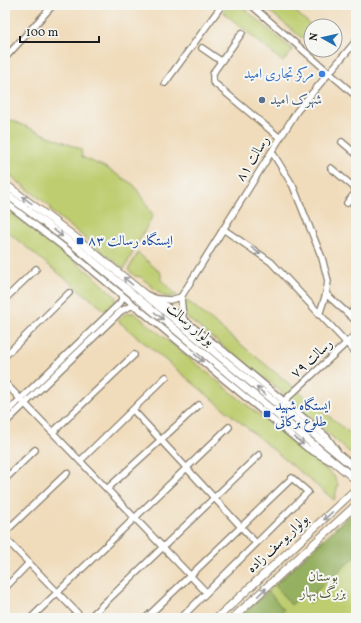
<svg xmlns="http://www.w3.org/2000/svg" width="361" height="623" viewBox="0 0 361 623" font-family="Vollkorn,Amiri,serif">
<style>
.green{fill:#bdcd6f;stroke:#6c7446}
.forest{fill:#96b062;stroke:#59663f}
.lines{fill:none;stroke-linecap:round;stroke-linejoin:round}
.minor-casing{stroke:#867c6b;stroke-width:8}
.major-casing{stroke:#867c6b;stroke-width:9}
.minor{stroke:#fff;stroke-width:5.5}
.major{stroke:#fff;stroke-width:7}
.oneway{stroke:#999}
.shop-dot{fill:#3f7fe0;stroke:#f6f6f2;stroke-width:1.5}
.service-dot{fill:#5c6f8a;stroke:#f6f6f2;stroke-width:1.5}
.transit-dot{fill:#1a4fb4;stroke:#f6f6f2;stroke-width:1.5}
.labels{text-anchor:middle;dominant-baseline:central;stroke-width:4;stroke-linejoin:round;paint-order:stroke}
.shop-label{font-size:14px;fill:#366cbe;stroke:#f6f6f2;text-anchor:end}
.service-label{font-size:14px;fill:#4e5e75;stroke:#f6f6f2;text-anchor:start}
.street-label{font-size:14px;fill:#1c1c1c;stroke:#f6f6f2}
.transit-label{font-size:14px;fill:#164399;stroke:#f6f6f2;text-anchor:start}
.park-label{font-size:14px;fill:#545a39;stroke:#f6f6f2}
</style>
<rect width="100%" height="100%" fill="#f6f6f2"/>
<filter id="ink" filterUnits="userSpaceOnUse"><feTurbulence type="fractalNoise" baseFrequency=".025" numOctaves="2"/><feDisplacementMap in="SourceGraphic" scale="8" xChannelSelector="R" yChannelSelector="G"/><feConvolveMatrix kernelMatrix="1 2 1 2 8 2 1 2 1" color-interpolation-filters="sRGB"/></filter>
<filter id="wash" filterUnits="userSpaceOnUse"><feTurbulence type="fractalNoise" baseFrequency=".012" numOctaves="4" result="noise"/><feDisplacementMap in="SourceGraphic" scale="16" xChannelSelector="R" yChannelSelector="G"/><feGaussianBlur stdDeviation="0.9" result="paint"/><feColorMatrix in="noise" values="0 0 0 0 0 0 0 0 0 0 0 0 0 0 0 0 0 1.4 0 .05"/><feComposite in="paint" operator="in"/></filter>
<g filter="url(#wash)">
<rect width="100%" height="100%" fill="#f0dbba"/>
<!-- green -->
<g class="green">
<path d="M228,5h12l53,45 -10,12 -60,-50z"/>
<path d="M262,5h26l24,21 -10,12z"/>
<path d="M5,118l76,31 1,8 23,10 29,18 19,30 -29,54 -73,-58 -1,-5 -45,-34z"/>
<path d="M5,208l85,65 26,24v6l-8,10 -103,-83z"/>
<path d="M138,253l23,20v7l16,15 -6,2 -8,-1 -22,-19 -6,-1 -7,-6z"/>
<path d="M185,299l171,139v17l-8,-4 -75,-66 -87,-68 -3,-9z"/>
<path d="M126,313h8l200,163 4,9 -4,15 -216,-179z"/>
<path d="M356,513v105h-117l106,-99z"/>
</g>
<!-- forest -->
<g class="forest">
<path d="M356,513v43l-41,36 2,4 -6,7 -8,-9 -12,11 -16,-20 70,-66z"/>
<path d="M268,591l16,19 -9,8h-36z"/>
</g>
</g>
<g filter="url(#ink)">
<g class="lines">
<!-- minor casing -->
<g class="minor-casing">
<g id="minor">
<path d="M251,5l105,91"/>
<path d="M242,33l-27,37 -2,4v8l67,56"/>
<path d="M202,48l19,13"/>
<path d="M5,58l48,-53"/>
<path d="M165,83l57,-78"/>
<path d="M342,142l14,12"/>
<path d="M272,152l21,34 29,72 6,23 -2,13 -7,21"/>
<path d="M331,168l25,21"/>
<path d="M5,202l65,50 237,196 23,13"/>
<path d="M347,203l9,-11"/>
<path d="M223,229l48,33 85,91"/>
<path d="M326,294l30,27"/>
<path d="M147,295l10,4 68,53 102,85 10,14"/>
<path d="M181,297l116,-186 59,-70"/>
<path d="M181,297l2,21"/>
<path d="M5,299l31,-30"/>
<path d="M158,299l12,1 11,-3"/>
<path d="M350,315l6,-9"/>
<path d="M5,356l64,-63"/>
<path d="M5,383l201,209"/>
<path d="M284,401l72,-67"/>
<path d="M133,410l123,133"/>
<path d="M5,414l115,-111 2,-4 -1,-5"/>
<path d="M5,423l116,-112 10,-5 6,1"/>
<path d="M53,432l81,-77"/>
<path d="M80,461l86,-84"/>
<path d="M5,479l30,-29"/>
<path d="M107,489l92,-84"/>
<path d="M5,532l62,-59"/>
<path d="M5,538l77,80"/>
<path d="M5,588l24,-25"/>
<path d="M31,618l198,-191"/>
<path d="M89,618l170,-163"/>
<path d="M146,618l146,-140 16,14 -127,126"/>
</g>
</g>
<!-- major casing -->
<g class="major-casing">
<g id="major">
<path d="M5,184l75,57 276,228"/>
<path d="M5,193l70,53 281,234"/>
<path d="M217,618l139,-129"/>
<path d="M233,618l123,-113"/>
</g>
</g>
<!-- minor -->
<use href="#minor" class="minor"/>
<!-- major -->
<use href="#major" class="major"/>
</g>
<!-- one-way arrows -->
<defs><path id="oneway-shaft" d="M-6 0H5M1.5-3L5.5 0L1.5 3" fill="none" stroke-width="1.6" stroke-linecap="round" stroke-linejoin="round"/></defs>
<g class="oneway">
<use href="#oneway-shaft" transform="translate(27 200) rotate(-144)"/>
<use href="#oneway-shaft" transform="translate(58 233) rotate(38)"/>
<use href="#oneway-shaft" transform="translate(256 251) rotate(37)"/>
<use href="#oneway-shaft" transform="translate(128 281) rotate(-140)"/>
<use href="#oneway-shaft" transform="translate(159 316) rotate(40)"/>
<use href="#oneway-shaft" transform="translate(199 358) rotate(40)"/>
<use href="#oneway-shaft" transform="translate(261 391) rotate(-141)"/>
<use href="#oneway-shaft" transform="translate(299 441) rotate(40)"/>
<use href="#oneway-shaft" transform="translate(328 516) rotate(137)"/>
<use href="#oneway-shaft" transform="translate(262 592) rotate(-43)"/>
</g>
</g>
<!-- markers -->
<circle class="shop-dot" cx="322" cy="74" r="4"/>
<circle class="service-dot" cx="262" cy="100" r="4"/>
<g class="transit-dot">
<rect x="76" y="237" width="8" height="8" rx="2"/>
<rect x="263" y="410" width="8" height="8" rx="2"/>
</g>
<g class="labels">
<!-- shop labels -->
<g class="shop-label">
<text x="314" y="74">مرکز تجاری امید</text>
</g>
<!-- service labels -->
<g class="service-label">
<text x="270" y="100">شهرک امید</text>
</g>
<!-- street labels -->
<g class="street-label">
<text transform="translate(253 159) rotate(-58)">رسالت ۸۱</text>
<text transform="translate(190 325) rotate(40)">بولوار رسالت</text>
<text transform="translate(312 359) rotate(-42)">رسالت ۷۹</text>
<text transform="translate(278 544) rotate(-43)">بولوار یوسف زاده</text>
</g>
<!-- transit labels -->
<g class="transit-label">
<text x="88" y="241">ایستگاه رسالت ۸۳</text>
<text x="275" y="406">ایستگاه شهید<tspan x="275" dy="16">طلوع برکاتی</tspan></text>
</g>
<!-- park labels -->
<g class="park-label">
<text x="323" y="577">بوستان<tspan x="323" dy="16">بزرگ بهار</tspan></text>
</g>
</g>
<!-- margin -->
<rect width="361" height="623" fill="none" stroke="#f6f6f2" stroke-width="20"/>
<!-- north arrow -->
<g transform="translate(323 38) rotate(278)"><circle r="19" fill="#f6f6f2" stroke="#9f9f9c"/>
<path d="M0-3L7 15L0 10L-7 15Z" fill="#1f6fb2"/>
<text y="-6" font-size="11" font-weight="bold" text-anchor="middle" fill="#1c1c1c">N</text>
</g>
<!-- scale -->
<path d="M20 36v6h79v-6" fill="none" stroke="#1c1c1c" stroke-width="2"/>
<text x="26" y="36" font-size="12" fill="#1c1c1c" stroke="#f6f6f2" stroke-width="3" paint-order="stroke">100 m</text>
</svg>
